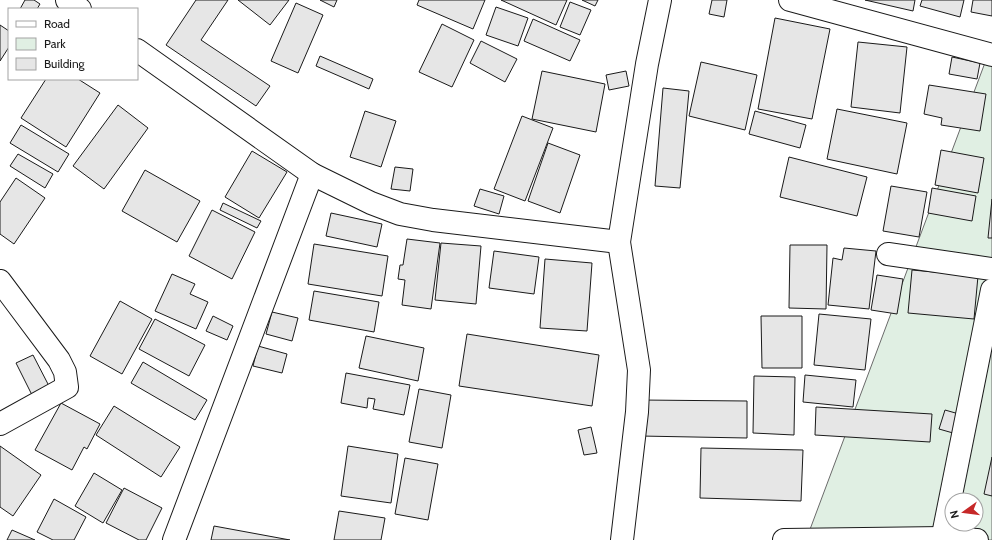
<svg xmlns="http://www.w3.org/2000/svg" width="992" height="540" viewBox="0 0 992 540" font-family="Cabin,sans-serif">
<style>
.green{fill:#e0efe3;stroke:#6a6a6a;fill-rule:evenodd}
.building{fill:#e6e6e6;stroke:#1a1a1a}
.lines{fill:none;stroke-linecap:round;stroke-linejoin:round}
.minor-casing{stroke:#1a1a1a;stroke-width:24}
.minor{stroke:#fff;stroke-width:22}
</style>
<rect width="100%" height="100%" fill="#fff"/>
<!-- green -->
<path class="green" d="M992,44v496h-186zM952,500h24v24h-24z"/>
<!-- building -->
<g class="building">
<path d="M25,0h9l6,4 -3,5h-17z"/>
<path d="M196,0h32l-27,40 69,46 -14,20 -90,-61z"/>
<path d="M238,0h51l-19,25z"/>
<path d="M320,0h17l-3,7z"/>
<path d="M419,0h66l-12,29 -56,-24z"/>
<path d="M501,0h66l-11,25z"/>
<path d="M582,0h16l-3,6z"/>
<path d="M712,0h15l-3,17 -15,-3z"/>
<path d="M865,0h50l-2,11z"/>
<path d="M922,0h42l-4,17 -40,-11z"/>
<path d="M973,0h19v16l-21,-4z"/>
<path d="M570,2l21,8 -11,25 -20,-8z"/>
<path d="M296,3l27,12 -25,58 -27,-12z"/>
<path d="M496,7l32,11 -10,28 -32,-11z"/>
<path d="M775,18l55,11 -18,90 -54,-10z"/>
<path d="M533,19l47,21 -10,21 -46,-20z"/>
<path d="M442,24l32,16 -22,47 -33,-15z"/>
<path d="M0,25l9,6v16l-9,14z"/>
<path d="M481,41l36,18 -12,23 -35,-19z"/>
<path d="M858,42l49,5 -7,66 -49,-6z"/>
<path d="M320,56l53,23 -4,10 -53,-23z"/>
<path d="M952,57l28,6 -3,16 -28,-5z"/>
<path d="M701,62l56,13 -12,55 -56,-14z"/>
<path d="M542,71l63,13 -9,48 -64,-13z"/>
<path d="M626,71l3,15 -20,4 -3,-15z"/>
<path d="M46,79h32l22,14 -34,54 -45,-29z"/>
<path d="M929,85l57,9 -6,37 -39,-6 1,-7 -18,-4z"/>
<path d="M663,88l26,3 -9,97 -25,-2z"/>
<path d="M118,105l30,23 -44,61 -31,-23z"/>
<path d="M837,109l70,14 -10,51 -70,-15z"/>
<path d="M365,111l31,10 -15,46 -31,-10z"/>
<path d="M755,111l51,14 -6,23 -51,-14z"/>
<path d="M522,116l31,12 -28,73 -31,-12z"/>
<path d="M21,125l48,29 -11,18 -48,-29z"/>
<path d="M548,143l32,12 -20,58 -32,-12z"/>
<path d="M941,150l43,8 -6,35 -43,-8z"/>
<path d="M252,151l35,21 -28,46 -34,-21z"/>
<path d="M18,154l35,20 -8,14 -35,-22z"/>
<path d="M789,157l78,20 -10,39 -77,-19z"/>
<path d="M395,167l18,2 -3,22 -19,-2z"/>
<path d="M145,170l55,31 -23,41 -55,-31z"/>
<path d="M16,178l29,20 -31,46 -14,-10v-32z"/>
<path d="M891,186l36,6 -8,45 -36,-6z"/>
<path d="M932,188l44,8 -4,25 -44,-8z"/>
<path d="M480,189l24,7 -5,18 -25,-8z"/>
<path d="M992,199v39h-4z"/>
<path d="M223,203l38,18 -4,7 -37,-18z"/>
<path d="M212,210l43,22 -23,47 -43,-23z"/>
<path d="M331,213l51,11 -5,23 -51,-11z"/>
<path d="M407,239l33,4 -9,66 -29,-4 3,-25 -7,-1 2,-14h3z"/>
<path d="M441,243l40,3 -5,58 -41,-4z"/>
<path d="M314,244l74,12 -6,40 -74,-12z"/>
<path d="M790,245h37l-1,64 -37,-1z"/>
<path d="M844,248l32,3 -7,58 -41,-4 5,-47 9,2z"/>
<path d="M494,251l45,6 -5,37 -45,-6z"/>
<path d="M545,259l47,4 -5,68 -47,-3z"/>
<path d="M912,270l66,6 -4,43 -66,-6z"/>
<path d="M172,274l23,10 -5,10 18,8 -12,27 -41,-18z"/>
<path d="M877,275l26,4 -6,35 -26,-4z"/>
<path d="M314,291l65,11 -5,30 -65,-12z"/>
<path d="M120,301l32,18 -30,55 -32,-18z"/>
<path d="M272,312l26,6 -6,23 -26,-7z"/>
<path d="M819,314l52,5 -6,51 -51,-5z"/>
<path d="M213,316l20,10 -6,14 -21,-9z"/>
<path d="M761,316h41v52h-40z"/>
<path d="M155,319l50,26 -16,31 -50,-27z"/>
<path d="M467,334l132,21 -7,51 -133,-20z"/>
<path d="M366,336l58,12 -6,33 -59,-13z"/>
<path d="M258,346l29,8 -5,19 -29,-7z"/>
<path d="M33,355l16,31 -17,9 -16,-32z"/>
<path d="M143,362l64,38 -12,20 -64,-37z"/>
<path d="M346,373l64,12 -6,30 -31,-6 2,-10 -7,-1 -1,10 -26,-5z"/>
<path d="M805,375l51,5 -3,27 -50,-5z"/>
<path d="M754,376l41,1 -1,58 -41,-2z"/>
<path d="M419,389l32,6 -9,53 -33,-6z"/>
<path d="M641,400l106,1v37l-107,-2z"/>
<path d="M61,403l39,21 -13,25 -3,-2 -12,23 -37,-20z"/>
<path d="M114,406l66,41 -19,30 -65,-42z"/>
<path d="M816,407l116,7 -2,28 -115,-7z"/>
<path d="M945,410l14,4 -6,19 -14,-4z"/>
<path d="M591,427l6,26 -13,2 -6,-25z"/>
<path d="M0,446l41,29 -28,41 -13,-9z"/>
<path d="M348,446l50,8 -7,49 -50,-7z"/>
<path d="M701,448l102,2 -2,51 -101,-3z"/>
<path d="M992,457v39l-8,-2z"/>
<path d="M405,458l33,6 -10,56 -33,-6z"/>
<path d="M94,473l28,17 -19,33 -28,-17z"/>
<path d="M124,488l38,20 -16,32h-7l-33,-17z"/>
<path d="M54,499l32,18 -12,23h-21l-16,-8z"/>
<path d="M339,511l46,7 -4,22h-47z"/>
<path d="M214,526l76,14h-79z"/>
<path d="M12,530l23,10h-28z"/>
</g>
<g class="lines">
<!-- minor casing -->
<g class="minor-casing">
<g id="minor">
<path d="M67,0l13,9"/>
<path d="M790,0l202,55"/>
<path d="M137,50l175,124 59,29 29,11 33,6 186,22"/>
<path d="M888,254l104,15"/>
<path d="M0,281l59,79 6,12 2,15 -67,37"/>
<path d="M174,540l138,-366"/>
<path d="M622,540l15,-128 2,-42 -20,-128 28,-178 13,-64"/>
<path d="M784,540l159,-2 34,2"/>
<path d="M942,540l50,-250"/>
</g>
</g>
<!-- minor -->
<use href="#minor" class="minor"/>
</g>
<!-- legend -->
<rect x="8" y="8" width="130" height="72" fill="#ffffff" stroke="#a3a3a3"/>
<rect x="16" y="21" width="20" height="6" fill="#ffffff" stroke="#a3a3a3"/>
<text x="44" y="28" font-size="12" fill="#1a1a1a">Road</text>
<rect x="16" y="38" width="20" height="12" fill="#e0efe3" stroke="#a3a3a3"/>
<text x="44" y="48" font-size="12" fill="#1a1a1a">Park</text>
<rect x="16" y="58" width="20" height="12" fill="#e6e6e6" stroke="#a3a3a3"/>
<text x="44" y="68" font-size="12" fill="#1a1a1a">Building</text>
<!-- north arrow -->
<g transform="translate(964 512) rotate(256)"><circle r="19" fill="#ffffff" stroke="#a3a3a3"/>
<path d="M0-3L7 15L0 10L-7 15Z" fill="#c62828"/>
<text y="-6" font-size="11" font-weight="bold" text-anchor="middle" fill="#1a1a1a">N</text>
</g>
</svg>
